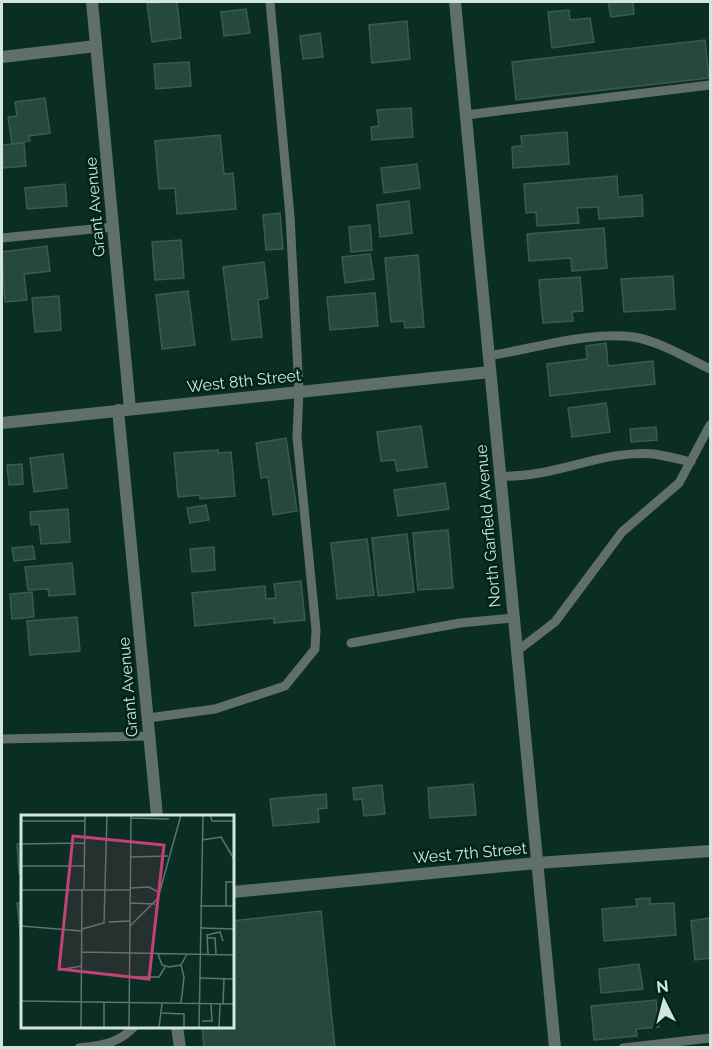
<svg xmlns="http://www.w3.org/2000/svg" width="712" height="1049" viewBox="0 0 712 1049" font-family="Raleway,sans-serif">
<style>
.building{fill:#26483d;stroke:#395c50;stroke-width:1.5}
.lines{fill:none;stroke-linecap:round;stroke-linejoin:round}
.lane{stroke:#606f69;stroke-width:9}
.street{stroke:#606f69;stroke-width:12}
.labels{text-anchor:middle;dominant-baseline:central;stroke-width:5;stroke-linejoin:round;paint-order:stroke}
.street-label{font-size:16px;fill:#d2e5dd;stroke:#00241a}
.inset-road{fill:none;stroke:#5a776d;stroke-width:1.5}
.view{fill:#c54175;fill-opacity:0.15;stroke:#c54175;stroke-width:3}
.inset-edge{fill:none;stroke:#d2e5dd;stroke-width:3}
</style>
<rect width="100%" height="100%" fill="#0a2e23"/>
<!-- building -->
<g class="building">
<path d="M177,2l4,36 -29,4 -5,-39z"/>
<path d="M608,2h25l1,12 -23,3z"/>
<path d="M246,9l4,24 -26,3 -3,-24z"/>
<path d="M569,10l1,10 20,-2 4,24 -42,6 -4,-36z"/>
<path d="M407,21l3,38 -38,4 -3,-38z"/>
<path d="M320,33l3,24 -20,2 -3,-23z"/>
<path d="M705,40l4,38 -193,22 -4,-38z"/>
<path d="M189,62l2,24 -35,3 -2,-25z"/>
<path d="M45,98l5,35 -21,3 1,5 -18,3 -4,-27 9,-1 -2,-14z"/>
<path d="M411,108l2,29 -41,3 -1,-13 8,-1 -2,-16z"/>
<path d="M567,132l2,32 -56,4 -1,-21 10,-1 -1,-10z"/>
<path d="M220,135l4,39 9,-1 3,36 -59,5 -2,-26 -16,1 -4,-48z"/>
<path d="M24,143l2,23 -23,2 -1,-23z"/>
<path d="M417,164l3,24 -36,5 -3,-25z"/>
<path d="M617,176l1,21 24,-2 1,21 -44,3 -1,-12 -21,1 2,15 -42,3 -1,-14 -10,1 -2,-29z"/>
<path d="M65,184l2,22 -40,3 -2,-21z"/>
<path d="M409,201l3,32 -32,4 -3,-32z"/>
<path d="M280,213l3,36 -17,1 -3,-35z"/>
<path d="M370,225l2,25 -21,2 -2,-25z"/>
<path d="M604,228l3,40 -35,3 -1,-13 -42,3 -2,-27z"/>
<path d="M181,240l3,38 -29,2 -3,-38z"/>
<path d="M47,246l3,25 -26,3 3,26 -22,2 -3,-50z"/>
<path d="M370,254l4,25 -29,4 -3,-26z"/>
<path d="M418,255l6,72 -19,1 -1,-7 -13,1 -6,-64z"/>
<path d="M264,262l4,36 -10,2 4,37 -30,3 -9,-73z"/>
<path d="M673,276l2,33 -51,3 -3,-33z"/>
<path d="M580,277l3,34 -11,1 1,9 -30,2 -4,-43z"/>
<path d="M188,291l7,54 -33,4 -6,-54z"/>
<path d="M375,293l3,33 -48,4 -3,-33z"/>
<path d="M59,296l2,34 -26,2 -3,-34z"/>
<path d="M606,343l2,23 45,-5 2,23 -105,12 -3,-32 40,-5 -1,-13z"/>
<path d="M606,403l4,29 -38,5 -4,-29z"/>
<path d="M421,426l6,41 -30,4 -2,-11 -14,1 -4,-29z"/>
<path d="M656,427l1,13 -26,2 -1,-13z"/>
<path d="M286,438l11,73 -24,4 -5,-38 -7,1 -5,-35z"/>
<path d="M218,450v3l13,-1 4,44 -35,3v-4l-22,2 -4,-44z"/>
<path d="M63,454l4,34 -33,4 -4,-34z"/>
<path d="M22,464l1,20 -14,1 -2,-20z"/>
<path d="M445,483l4,26 -51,7 -4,-26z"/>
<path d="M206,505l3,15 -19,3 -3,-15z"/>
<path d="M68,509l2,33 -29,2 -2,-20 -8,1 -1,-13z"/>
<path d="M448,530l5,58 -35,2 -5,-57z"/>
<path d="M407,534l7,58 -36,4 -6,-58z"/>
<path d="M367,539l7,56 -37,4 -6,-56z"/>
<path d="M33,546l2,13 -21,2 -2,-13z"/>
<path d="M214,547l1,23 -23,2 -2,-23z"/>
<path d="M72,563l3,31 -26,2 -1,-7 -20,1 -3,-23z"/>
<path d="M301,581l4,39 -31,3v-5l-79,8 -3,-33 73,-7 1,13 10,-1 -2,-14z"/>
<path d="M32,592l2,25 -22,2 -2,-25z"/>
<path d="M77,617l3,34 -50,4 -3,-34z"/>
<path d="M473,784l3,31 -46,3 -2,-30z"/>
<path d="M382,785l3,29 -21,2 -2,-17 -8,1 -1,-12z"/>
<path d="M326,794l1,14 -9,1 1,13 -46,4 -3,-27z"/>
<path d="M22,843v30h-3l-2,-29z"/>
<path d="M650,898v6l24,-1 2,32 -72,6 -2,-32 35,-3 -1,-7z"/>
<path d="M17,903h5v38h-1z"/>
<path d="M321,911l14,137h-131l-2,-22h30v-105z"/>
<path d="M710,918v40l-15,2 -4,-39z"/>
<path d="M639,964l4,25 -42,4 -2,-24z"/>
<path d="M656,1000l3,27 -23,2 1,7 -43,4 -3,-34z"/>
</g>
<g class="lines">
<!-- lane -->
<g class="lane">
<path d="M466,115l244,-30"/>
<path d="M2,238l111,-11"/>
<path d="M488,356c45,-7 106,-27 151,-18 25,6 48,20 71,31"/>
<path d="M500,476c51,3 104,-27 154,-22 12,2 25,5 37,8"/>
<path d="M351,643l109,-20 53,-5"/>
<path d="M517,651l38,-29 67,-90 57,-49 31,-58"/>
<path d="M148,718l67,-9 70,-23 30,-37 1,-19 -19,-193 2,-46 -9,-175 -20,-214"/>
<path d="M2,739l147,-3"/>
<path d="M79,1048c24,-3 39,-4 56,-22"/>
<path d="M623,1048l87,-10"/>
</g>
<!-- street -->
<g class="street">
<path d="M92,2l38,407"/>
<path d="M455,2l100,1046"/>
<path d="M2,57l94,-11"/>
<path d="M118,410l39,406"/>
<path d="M2,423l488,-51"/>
<path d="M232,892l305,-29 173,-12"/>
<path d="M177,1026l3,22"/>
</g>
</g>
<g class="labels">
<!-- street labels -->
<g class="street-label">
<text transform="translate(95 207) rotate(-95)">Grant Avenue</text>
<text transform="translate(244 381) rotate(-6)">West 8th Street</text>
<text transform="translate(488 526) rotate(-95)">North Garfield Avenue</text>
<text transform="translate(128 687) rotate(-95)">Grant Avenue</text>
<text transform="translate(470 853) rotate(-5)">West 7th Street</text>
</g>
</g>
<!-- overview -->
<g transform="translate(21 815)">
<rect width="213" height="213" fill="#0a2e23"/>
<path class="inset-road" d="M189,0l2,6h22M110,3l38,1M0,6h64M181,25l19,-3 13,22M0,29l63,-1M110,42l37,-1M0,51h63M109,73l19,-1 11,6M63,74l1,-74M0,75h109M109,88l25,1M179,91h34M205,91v-24h8M88,107l21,-1M0,111l61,5M109,111l28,-28 23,-83M179,113l34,1M61,114l22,-6 3,-108M186,123h8l1,16M61,137l152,3M137,139l4,11 7,2 12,-2 6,-11M187,139l-1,-19 13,-3 3,9M160,150l3,12 -3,26M37,155l24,-4M108,162h30l6,-10M178,163l35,1M0,186l213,3M202,189l1,-25M141,198l22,1v14M181,206h10l-1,-17M60,213l1,-139M83,213v-25M108,213l2,-213M138,213l3,-24M178,213l4,-213M198,213l1,-24"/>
<path class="view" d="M52,21l91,9 -15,134 -90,-10z"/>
<rect width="213" height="213" class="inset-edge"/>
</g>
<!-- border -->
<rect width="712" height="1049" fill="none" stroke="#d2e5dd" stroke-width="6"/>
<!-- north arrow -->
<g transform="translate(664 1001) rotate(354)" stroke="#00241a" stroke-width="4.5" paint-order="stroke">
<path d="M0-4.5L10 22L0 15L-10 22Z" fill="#d2e5dd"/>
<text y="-9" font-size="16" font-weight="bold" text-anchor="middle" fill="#d2e5dd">N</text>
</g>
</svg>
